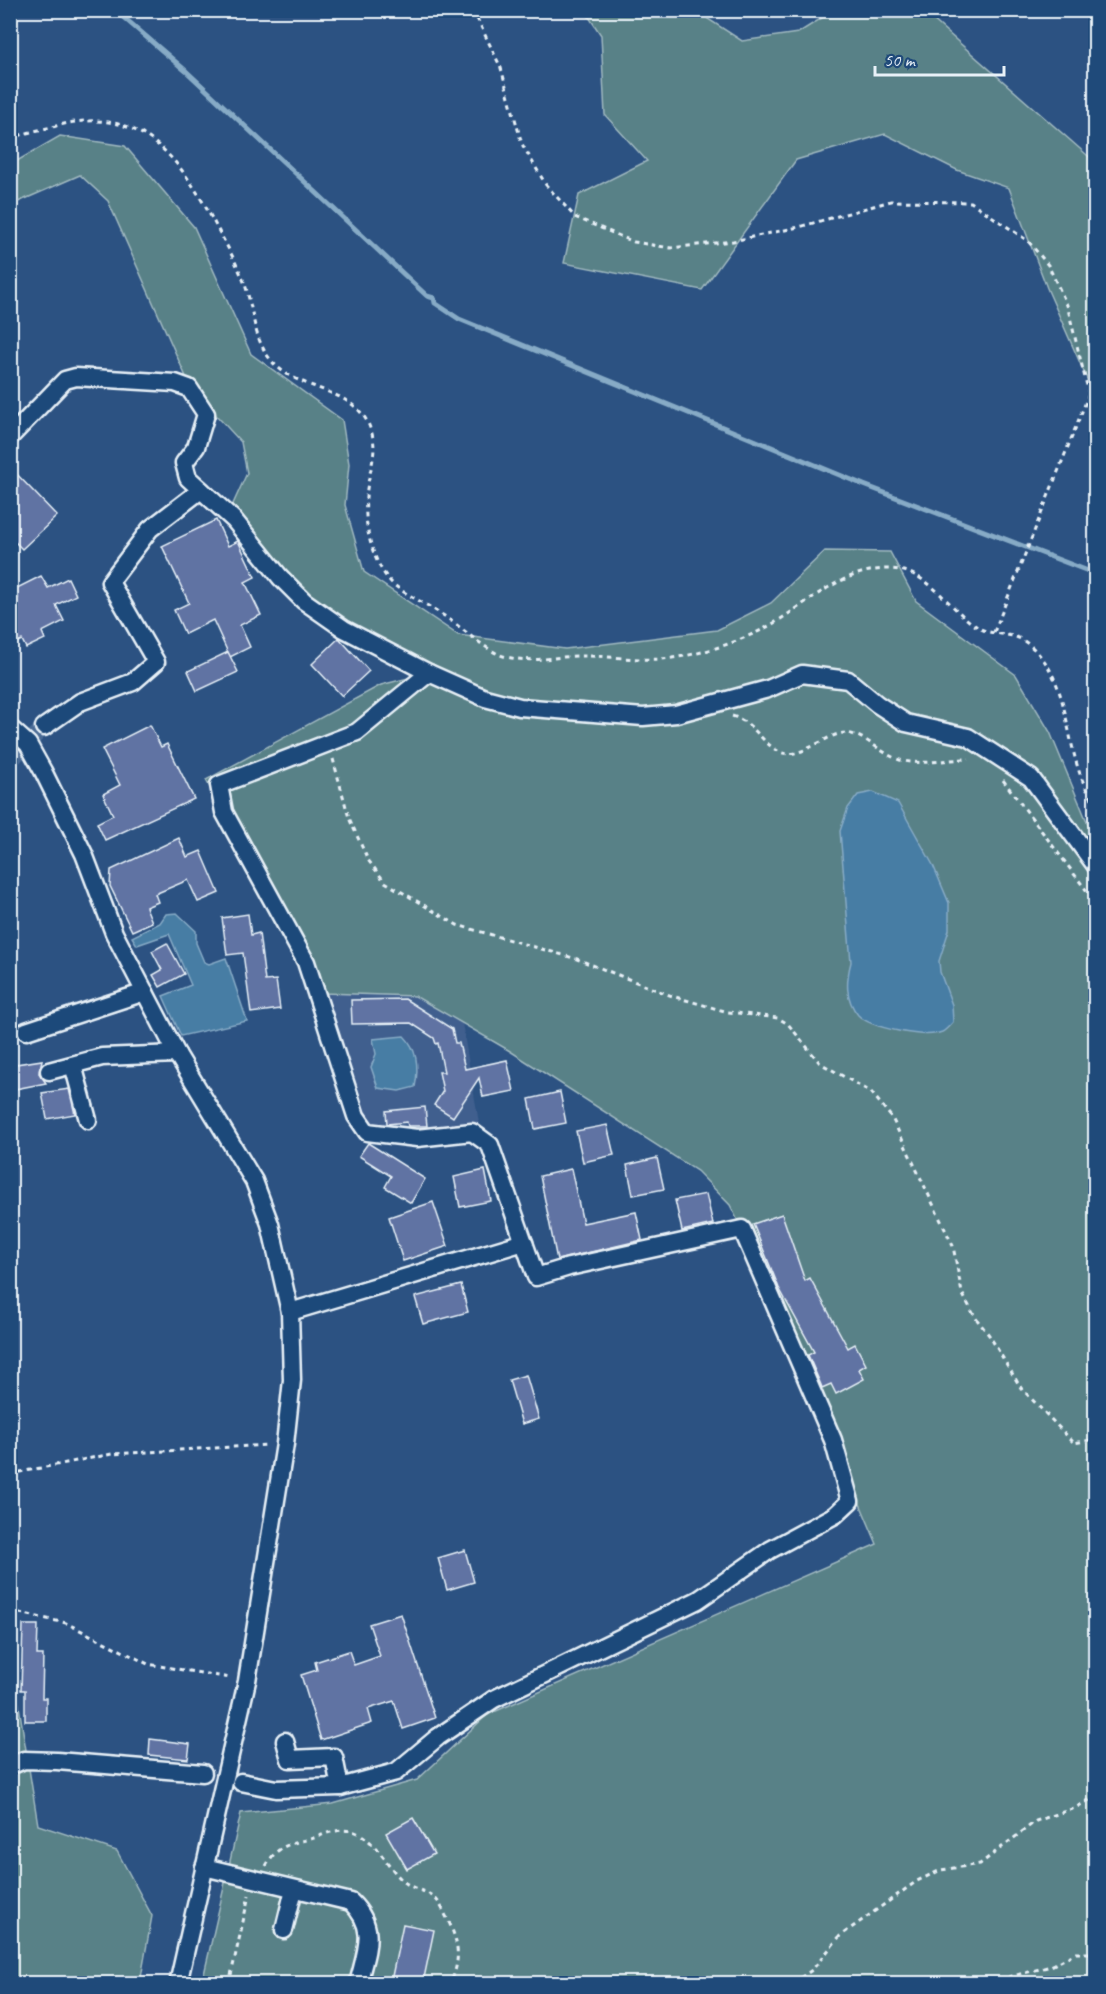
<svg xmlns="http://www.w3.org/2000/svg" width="1106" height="1994" viewBox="0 0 1106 1994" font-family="Caveat,sans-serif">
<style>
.built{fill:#3f5f8e}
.green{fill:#598187;stroke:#a0b9c0;stroke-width:1.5}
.water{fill:#477da4;stroke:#87abc6;stroke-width:1.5}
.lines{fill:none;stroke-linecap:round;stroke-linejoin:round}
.stream{stroke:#87abc6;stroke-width:5}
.building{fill:#6173a3;stroke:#e8f1f8;stroke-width:1.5}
.minor-tunnel{stroke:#486a94;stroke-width:16;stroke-dasharray:16 8;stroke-linecap:butt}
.minor-casing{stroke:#e8f1f8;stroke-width:21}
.path{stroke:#e8f1f8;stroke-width:3;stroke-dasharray:4.5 4.5;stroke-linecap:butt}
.minor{stroke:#1f4a7a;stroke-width:16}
</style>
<rect width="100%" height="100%" fill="#2c5282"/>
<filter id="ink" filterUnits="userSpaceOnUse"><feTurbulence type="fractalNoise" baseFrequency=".0167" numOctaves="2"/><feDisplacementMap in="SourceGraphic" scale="12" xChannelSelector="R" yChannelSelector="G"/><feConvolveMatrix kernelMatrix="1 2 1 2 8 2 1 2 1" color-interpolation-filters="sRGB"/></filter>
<g filter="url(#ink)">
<!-- built -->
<path class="built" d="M323,993l92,3 47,27 17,100 -51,16 -65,-11 3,-14z"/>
<!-- green -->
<g class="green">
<path d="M585,11h111l46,30 56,-8 35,-22h90l172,151v235l-48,-109 -38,-100 -52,-18 -72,-36 -89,26 -94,130 -138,-27 15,-68 68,-34 -42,-46 -4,-80z"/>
<path d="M60,136l65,10 69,81 57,127 91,66 7,44 -4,41 19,67 94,63 107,14 152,-19 54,-27 54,-52 65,1 26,49 100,74 34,57 38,92 8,4 -1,1155h-893l39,-170 92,-9 84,-24 70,-65 390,-171 -123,-291 -24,-48 -33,-34 -187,-120 -95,-55 -92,-3 -117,-213 175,-95 47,-12 -134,-78 -65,-82 18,-40 -6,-31 -50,-54 -83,-187 -28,-26 -69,30 -1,-40z"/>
<path d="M10,1650l28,175 79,26 35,65 -12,67h-129z"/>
</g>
<!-- water -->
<g class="water">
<path d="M873,792l25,11 35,62 16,38v27l-10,31 1,11 12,33 1,17c-3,3 -7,8 -11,10 -16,7 -72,-4 -84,-17 -13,-16 -12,-34 -7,-53l-11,-131 8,-23 10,-13z"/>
<path d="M177,913l19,18v12l8,19 5,2 17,-6 21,63 -66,15 -18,-40 28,-11 -22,-51 -32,11 -5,-8 28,-14 6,-9z"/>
<path d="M404,1036c14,14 15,32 11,51l-16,4 -21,-3 -7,-21 5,-13 -3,-15z"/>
</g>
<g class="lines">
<!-- stream -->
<path class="stream" d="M107,10l15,6 64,55 241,225 7,2 1,5 24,16 405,166 232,89"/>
</g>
<!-- building -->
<g class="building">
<path d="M10,467l47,49 -35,33 -12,-12z"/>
<path d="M216,520l12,26 10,-5 1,2 16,34 -10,5 16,33 -21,10 10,22 -20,10 -17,-37 -28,14 -11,-24 15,-7 -27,-57z"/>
<path d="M41,576l7,12 20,-10 8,17 -20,10 8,16 -22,11 3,7 -19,9 -4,-8 -12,5v-43l8,-4 -5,-8z"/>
<path d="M339,638l30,33 -27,25 -30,-32z"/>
<path d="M228,652l10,20 -41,19 -9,-20z"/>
<path d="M150,725l11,22 6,-3 27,55 -89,41 -8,-17 16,-8 -10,-21 17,-9 -18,-36z"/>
<path d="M179,838l8,19 14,-6 18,42 -21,9 -10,-22 -33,14 3,8 -12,5 6,15 -20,9 -22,-45 1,-16z"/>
<path d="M248,914l3,21 8,-2 6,48 11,-1 4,29 -29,4 -8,-60 -16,2 -5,-37z"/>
<path d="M167,943l17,31 -24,13 -7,-12 9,-5 -10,-19z"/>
<path d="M405,999l47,30 3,14h4l6,26 42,-9 7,31 -31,6 -4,-19 -26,39 -19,-12 9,-14 -4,-19h5l-6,-29 -2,1 -2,-6 -23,-15 -59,1 -1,-24z"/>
<path d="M42,1060l-3,13 7,10 -36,7v-25z"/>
<path d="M69,1089l6,25 -28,5 -5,-26z"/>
<path d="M560,1092l6,31 -31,6 -6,-30z"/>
<path d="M425,1107l2,19h-19l-1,-4 -20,2 -1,-13z"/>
<path d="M607,1125l7,30 -31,7 -7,-31z"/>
<path d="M368,1143l57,36 -14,24 -26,-16 6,-11 -32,-20z"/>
<path d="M657,1158l7,31 -31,6 -6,-30z"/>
<path d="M571,1169l12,54 53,-11 6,28 -85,20 -17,-84z"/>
<path d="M485,1170l6,31 -31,6 -6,-30z"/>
<path d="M706,1194l7,30 -31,7 -7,-31z"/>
<path d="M433,1202l15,44 -45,15 -14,-44z"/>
<path d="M782,1214l23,67 5,-3 38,70 7,-4 11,21 -7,4 5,10 -28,15 -5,-10 -9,4 -1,-3 -13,-30 6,-3 -35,-64 -26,-64z"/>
<path d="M461,1285l7,27 -45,12 -8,-27z"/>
<path d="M526,1375l13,44 -17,5 -13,-44z"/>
<path d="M465,1550l9,32 -27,8 -9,-32z"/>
<path d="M401,1614l34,104 -32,11 -9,-28 -26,8 4,14 -51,17 -20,-65 16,-5 -2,-8 34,-11 5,14 26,-9 -11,-32z"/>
<path d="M23,1625h15l-1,30h6l-1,43h4v23h-21v-31h-4z"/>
<path d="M150,1739l40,5 -2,15 -39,-4z"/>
<path d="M413,1818l21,36 -27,15 -21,-36z"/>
<path d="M403,1924l31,6 -11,53 -32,-2z"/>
</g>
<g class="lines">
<!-- minor-tunnel -->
<path class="minor-tunnel" d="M10,761l34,-34"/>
<!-- minor casing -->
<g class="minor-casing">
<g id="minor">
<path d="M10,437l55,-57 11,-3 99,6 14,5 17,26 -10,33 -12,16 4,15 46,42 46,57 24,24 40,28 85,44 56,25 35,9 123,10 33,-3 92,-25 34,-15 46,6 29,24 29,19 62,14 63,41 65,88"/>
<path d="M44,727l36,-25 53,-20 23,-20 -46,-80 40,-53 51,-39"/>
<path d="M10,728l18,16 15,27 41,83 30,79 63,121 77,127 16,43 20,88 2,68 -7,64 -38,237 -69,303"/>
<path d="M26,1031l119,-39"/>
<path d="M73,1065l15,55"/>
<path d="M49,1071l53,-14 75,-3"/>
<path d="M290,1312l234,-70"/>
<path d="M285,1741l5,18 44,-2 6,30"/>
<path d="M10,1766l14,-6 33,1 146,12"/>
<path d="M241,1782l35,7 64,-2 56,-15 42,-35 56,-38 204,-99 72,-50 65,-35 15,-14 -17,-61 -91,-211 -173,38 -33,10 -46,-132 -18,-13 -55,6 -50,-6 -11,-16 -50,-154 -82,-150 -5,-27 138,-53 72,-59"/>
<path d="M204,1867l147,35c27,27 15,48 7,82"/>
<path d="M284,1930l10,-41"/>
</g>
</g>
<!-- path -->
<g class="path">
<path d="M473,10l28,58 21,76 24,41 29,32 59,25 37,6 62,-7 66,-14 92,-26 80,1 57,39 20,24 19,40 22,89 7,9"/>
<path d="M10,140c14,-8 31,-10 46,-14 85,-23 126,34 161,102 9,16 18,32 25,49 12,27 9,58 28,82 26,34 84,26 100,69 9,22 0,39 -3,61 -5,31 4,75 27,96 14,11 33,19 47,29 19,11 46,39 66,43 24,6 46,0 70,-1 32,-1 64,6 95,2 28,-4 57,-13 83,-25 45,-20 80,-64 134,-64 40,0 60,41 90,59 14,8 32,4 45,13 54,37 35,116 72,163"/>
<path d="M994,632l95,-238"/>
<path d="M732,716c22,6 29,27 48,36 20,9 48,-20 66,-19 20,2 35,21 54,27 21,6 47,-1 69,-1"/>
<path d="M333,759l16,59 19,42 17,22 72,43 120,34 95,37 56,16 50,6 10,6 32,39 51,29 21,26 61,128 9,47 13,24 14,18 32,53 53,55 22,-4"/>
<path d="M1003,780l93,123"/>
<path d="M10,1474l102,-20 155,-9"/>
<path d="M10,1611l56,12 82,41 82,14"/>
<path d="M266,1866c11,-20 22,-22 44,-27 9,-2 17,-7 26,-8 34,-7 47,32 67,50 9,8 24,10 32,17 6,6 10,17 14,24 10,23 12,38 1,62"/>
<path d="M229,1984l20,-89"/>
<path d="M731,1984l11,-6 38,5 20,-5 12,-8 28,-34 77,-55 24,-11 39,-6 56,-43 39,-13 21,-12"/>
<path d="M982,1984l69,-18 25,-13h20"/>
</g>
<!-- minor -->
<use href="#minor" class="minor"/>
</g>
</g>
<!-- margin -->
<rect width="1106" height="1994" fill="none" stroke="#1f4a7a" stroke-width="36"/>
<rect x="18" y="18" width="1070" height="1958" fill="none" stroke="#e8f1f8" stroke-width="2" filter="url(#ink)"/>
<!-- scale -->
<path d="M875 66v9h129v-9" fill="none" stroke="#e8f1f8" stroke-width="3"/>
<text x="884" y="66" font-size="18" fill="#e8f1f8" stroke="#1f4a7a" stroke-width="4.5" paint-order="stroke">50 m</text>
</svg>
